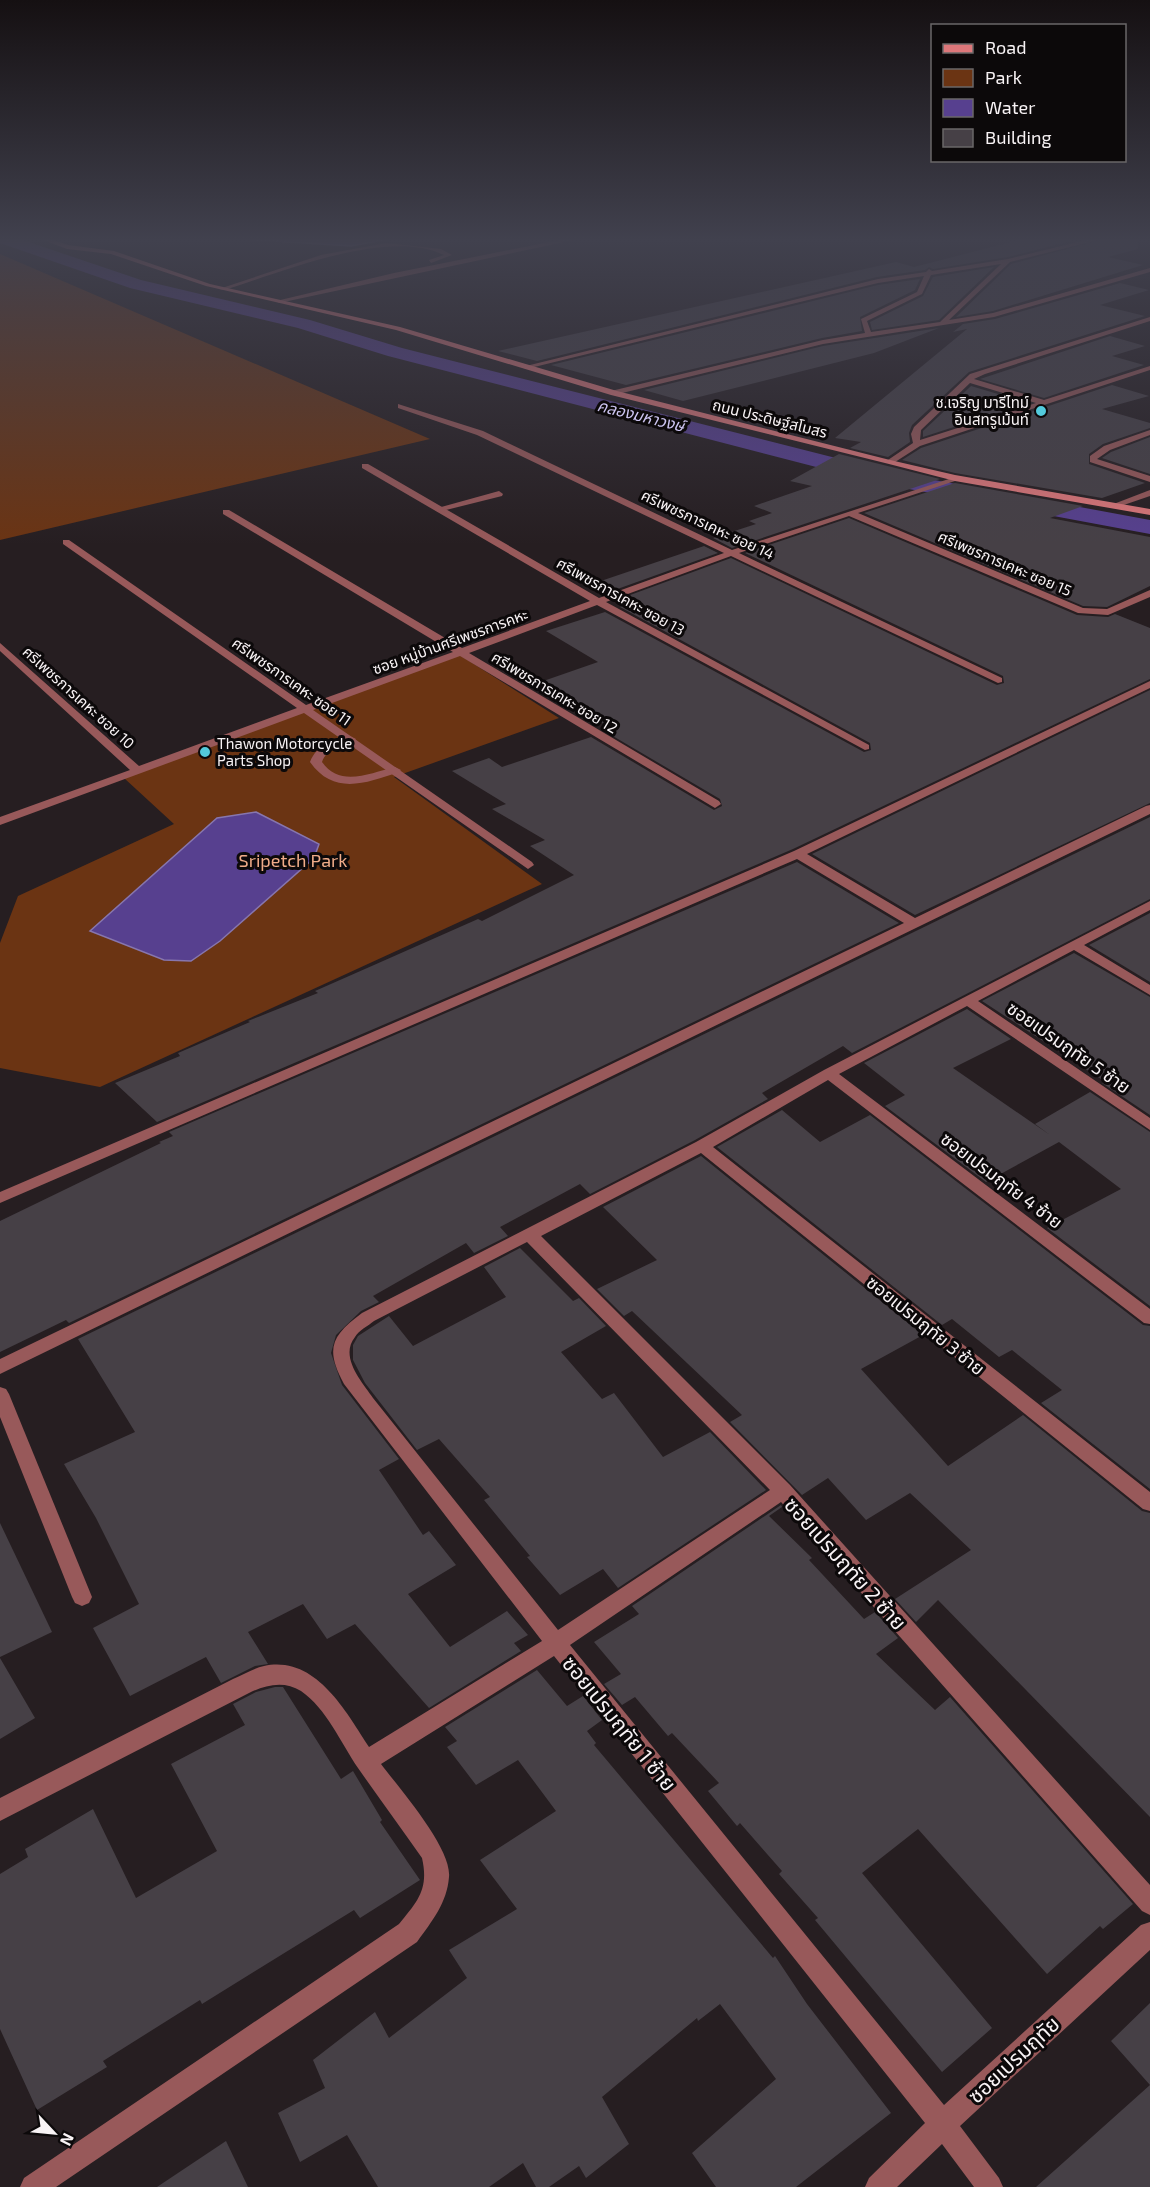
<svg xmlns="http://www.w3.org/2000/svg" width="1150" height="2187" viewBox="0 0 1150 2187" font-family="'Exo 2','Noto Sans Thai',sans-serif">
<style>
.green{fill:#6b3413}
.water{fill:#57408f;stroke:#8776ae;stroke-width:1.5}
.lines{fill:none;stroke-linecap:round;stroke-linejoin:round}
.canal{fill:#57408f;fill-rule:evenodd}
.building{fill:#464046}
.lane{fill:#98595a;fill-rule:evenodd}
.street{fill:#98595a;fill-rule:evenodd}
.secondary{fill:#dd777a;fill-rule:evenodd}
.poi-dot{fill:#53cadc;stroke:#0c090a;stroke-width:2}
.labels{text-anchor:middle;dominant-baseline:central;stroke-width:6;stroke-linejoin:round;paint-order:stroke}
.far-poi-label{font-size:15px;fill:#f8f3f5;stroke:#0c090a;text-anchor:end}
.far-street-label{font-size:15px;fill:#f8f3f5;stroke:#0c090a}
.far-water-label{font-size:16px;font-style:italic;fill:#cbc3ef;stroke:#0c090a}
.park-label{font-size:18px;fill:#f0ac89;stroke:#0c090a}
.street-label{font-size:18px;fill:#f8f3f5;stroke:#0c090a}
.near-street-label{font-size:21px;fill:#f8f3f5;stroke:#0c090a}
</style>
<rect width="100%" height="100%" fill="#261e21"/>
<!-- green -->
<g class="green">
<path d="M0,254l430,185 -430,101z"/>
<path d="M458,654l101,64 -165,59 148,107 -442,203 -100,-19v-125l18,-47 156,-72 -50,-46z"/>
</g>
<!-- water -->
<g class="water">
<path d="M226,238h168l-43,8z"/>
<path d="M256,812l63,32 -5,14 -94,83 -29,20 -27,-1 -74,-29 127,-113z"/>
</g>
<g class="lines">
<!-- canal -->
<path class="canal" d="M0,238h17l124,42 169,40 92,28 489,124 259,48v14l-268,-50 -494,-128 -90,-28 -168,-40 -130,-45z"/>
</g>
<!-- building -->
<g class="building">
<path d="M1027,238h56l-75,19 -75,12 -4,-2 -4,3 -48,7 -340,84 -39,-10 398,-89 18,5z"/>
<path d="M1108,238h29l1,11 -30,8 35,8 -150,46 -37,6 55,-53z"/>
<path d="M994,267l-55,53 -67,10 -2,-8 53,-26 10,-19z"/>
<path d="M920,279l-5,11 -55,27 2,14 -40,7 -196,47 -75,-20 327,-80z"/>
<path d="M1120,283l29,7 -49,15 45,11 -176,56 -57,53 -3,8 1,9 -22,15 -38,-9 11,-6 -26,-4 132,-109 -14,3 10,-8 32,-5z"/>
<path d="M939,328l-65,25 -191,48 -39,-11 179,-44z"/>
<path d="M1110,336l35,10 -33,10 32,9 -100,33 -64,-19z"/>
<path d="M1112,385l37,11 -47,13 48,14v5l-47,16 -14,10v10l56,19 -43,15 -147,-25 -53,-13 19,-12z"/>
<path d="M971,386l57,17 -105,34v-6z"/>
<path d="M1150,437v37l-48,-16 9,-6z"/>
<path d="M839,454l101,25 -208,69 -19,-10 43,-14 -7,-3 23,-8 -18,-7 58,-20 -22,-5z"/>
<path d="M955,483l128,23 -33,12 100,19v49l-43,21 -24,-1 -219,-93z"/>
<path d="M849,518l228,97 31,2 7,-3 35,14v51l-357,170 -636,273 -42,-39 65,-27 -2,-3 72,-31 -2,-1 70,-28 -3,-2 59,-26 104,-46 4,2 92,-46 -44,-29 15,-6 -53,-31 14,-5 -54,-33 37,-13 13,9 89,-30 123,73 8,-4 -2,-7 -114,-67 9,-3 -60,-27 -26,-16 69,-24 -52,-31 59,-19 259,140 7,-2 -1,-7 -250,-136 9,-5 -7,-4 109,-40 266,127 7,-2 -1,-7 -258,-123z"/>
<path d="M704,546l14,7 -109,39 -17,-8z"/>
<path d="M1150,690v113l-235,112 -103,-61z"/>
<path d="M1150,817v82l-298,154 -9,-7 -81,47 6,6 -73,41 -105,54 -10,-10 -80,43 8,9 -34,17 -8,-10 -93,53 6,6 -18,9 -25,24 -5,18 11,32 57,74 -20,11 44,65 6,-4 27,34 -48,29 42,53 57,-36 21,24 -14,8 7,8 -92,57 -74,-84 -28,15 -24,-35 -55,28 20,32 -13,2 -34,17 -15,-26 -76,39 -37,-68 46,-24 -43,-86 -32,-54 71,-32 -57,-93z"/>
<path d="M797,862l102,61 -830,400 -3,-3 -66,32v-131l161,-78 -2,-1 14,-6 -4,-4z"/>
<path d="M1150,913v69l-61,-37z"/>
<path d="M1074,953l76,44v118l-48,-32 2,-2 -122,-80z"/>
<path d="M967,1009l44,30 -58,29 97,67 -15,-11 55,-32 60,40v174l-103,-78 74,-39 -62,-47 -73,40 -101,-76 20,-11 -41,-32z"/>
<path d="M782,1110l38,32 50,-27 273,210 7,1v163l-109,-86 21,-13 -50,-40 -13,7 -47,-38 -10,6 -225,-178z"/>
<path d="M701,1156l222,179 -62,34 87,97 75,-51 119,96 8,2v304l-212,-217 -22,22 -21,-23 76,-49 -61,-57 -44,27 -38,-42 -26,17 -72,-73 12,-7 -110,-104 -8,5 -27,-27 60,-29 -54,-53z"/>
<path d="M520,1248l53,53 6,-3 27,28 -45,26 41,47 12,-6 49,64 47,-25 56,58 -148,98 -15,-19 -43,26 -33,-38 3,-1 -46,-56 6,-3 -51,-58 -22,11 -52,-67 -12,-23v-15l5,-9 31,-20 24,30 93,-49 -22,-30z"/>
<path d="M781,1505l1,2 -13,9 43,42 -3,2 55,59 11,-7 23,26 -22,16 59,56 15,-13 183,207 -30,25 -3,-3 -53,48 -129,-145 -56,44 130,155 -50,44 -127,-152 3,-2 -39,-44 3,-3 -42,-48 -3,3 -29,-35 11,-8 -47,-50 -4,3 -33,-39 -13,8 -18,-21 17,-10 -27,-32 45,-28 -7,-8z"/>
<path d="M0,1523l52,109 -52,25z"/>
<path d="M0,1658l35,60 -35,21z"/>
<path d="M537,1670l30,36 16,-10 19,24 -15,11 9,12 -2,2 179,213 2,-2 32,48 84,109 -95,74h-80l-24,-34 84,-74 -56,-75 -22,17 -1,-3 -95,79 27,47 -43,34 -7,-12 -30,21h-13l-13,-24 -34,24h-111l-31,-52 -47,27 -22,-49 47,-25 -12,-28 62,-48 14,26 78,-60 -18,-28 68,-41 -37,-49 76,-49 -38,-51 -42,25 -29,-38 10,-6 -12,-14z"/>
<path d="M275,1687h8l58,92 12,-8 29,49 -2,2 40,58 -60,38 -6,-8 -152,94 -2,-4 -97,61 4,6 -70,43 -37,-81v-155l28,-17 -3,-8 68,-40 43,89 81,-47 -46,-87 74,-39 -12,-21 23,-12z"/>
<path d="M1150,2003v184h-114l114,-102 -39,-44z"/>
<path d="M226,2141l22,46h-91z"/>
</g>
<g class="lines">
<!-- lane -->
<g class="lane">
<path d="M499,491l4,3 -1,2 -64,16 -4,-3z"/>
<path d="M350,736l6,3 -2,2c-13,5 -27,7 -32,21 18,26 48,11 73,5l6,3 -2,2c-33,11 -65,24 -89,-10 7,-18 23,-22 40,-26z"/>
</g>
<!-- street -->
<g class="street">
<path d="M569,238h14l-304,65 -3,-2 118,-28z"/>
<path d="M1094,238h12l-96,24 -61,58 44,-7 157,-45v4l-156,45 -171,27 -209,51 -3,-4 212,-51 42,-7 -4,-14 56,-27 7,-16 -46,7 -352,86 -4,-2 356,-88 48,-7 3,-3 3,2 76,-12zM1001,264l-61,58 -69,10 -4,-11 55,-27 9,-19z"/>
<path d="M386,243l55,6 11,6 -21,8 -2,-3 15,-5c-56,-28 -164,18 -220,35l-5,-1 102,-34z"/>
<path d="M1150,317v4l-165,53 -11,5 70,21 106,-34v4l-230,76 -28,18 -7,-2 28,-19 -2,-9 3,-7 56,-53zM970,383l66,20 -116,37 1,-10z"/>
<path d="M398,404l85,27 249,119 226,-74v4l-100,33 225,95 24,1 43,-19v7l-42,18 -30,-2 -229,-97 -110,37 263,125v4l-4,1 -267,-127 -125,46 263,143v4l-4,1 -268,-145 -128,48 250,148 2,3 -6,4 -255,-152 -147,54 219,152 2,3 -6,4 -224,-156 -304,112v-8l130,-47 -130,-119v-8l139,123 158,-58 -234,-164v-4h6l237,165 147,-53 -230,-138v-4h6l233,138 128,-47 -228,-133v-4h6l231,134 125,-45 -247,-118 -79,-27z"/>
<path d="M1150,430v5l-40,15 -13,9 53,17v6l-60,-20v-6l14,-10z"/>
<path d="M1150,490v6l-35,12 -4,-3z"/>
<path d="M1150,681v7l-343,166 108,64 231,-112 4,-1v9l-1150,560v-15l904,-436 -107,-64 -797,344v-11l794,-341z"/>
<path d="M1150,901v9l-66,35 66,40v10l-76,-45 -96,51 172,117v12l-183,-124 -128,68 311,235v15l-6,-1 -316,-243 -115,67 437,345v19l-7,-2 -442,-356 -160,83 249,249 360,400v30l-8,-4 -361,-409 -211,143 374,460 197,-180 9,-3v28l-190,176 39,52 4,9h-29l-32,-43 -45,43h-32l4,-9 56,-55 -371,-467 -173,108c18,24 71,84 68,113 -2,26 -17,44 -32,65l-361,245h-36l4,-9 375,-254c19,-23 30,-35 23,-66 -21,-30 -43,-60 -64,-90 -17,-25 -32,-60 -57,-77 -17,-11 -36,-6 -52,2l-249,128v-23l233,-119c10,-4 21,-11 31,-13 52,-11 82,46 105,81l173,-106 -198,-257c-19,-35 -13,-48 18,-71l334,-171 128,-72zM527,1242l243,248 -212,140 -185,-232c-11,-16 -34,-41 -18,-61 4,-7 13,-11 19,-16z"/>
<path d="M0,1387l6,2 3,5 83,203 -3,6 -7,3 -7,-3 -3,-6 -72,-180z"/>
</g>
<!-- secondary -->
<path class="secondary" d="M38,238h10l20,7 46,6 96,33 190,43 217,64 273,69 65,15 195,34v6l-195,-34 -66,-17 -278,-69 -215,-65 -190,-44 -95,-32 -44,-5z"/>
</g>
<!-- sky -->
<linearGradient id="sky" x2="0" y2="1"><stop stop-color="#151012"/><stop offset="0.44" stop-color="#41414e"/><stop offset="1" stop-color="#41414e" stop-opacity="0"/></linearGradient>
<rect width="1150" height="545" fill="url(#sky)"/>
<!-- markers -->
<g class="poi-dot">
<circle cx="1041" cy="411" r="6"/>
<circle cx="205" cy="752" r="6"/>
</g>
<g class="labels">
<!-- far-poi labels -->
<g class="far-poi-label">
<text x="1029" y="402">ช.เจริญ มารีไทม์<tspan x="1029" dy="17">อินสทรูเม้นท์</tspan></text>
<text x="217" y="743" text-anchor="start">Thawon Motorcycle<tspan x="217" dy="17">Parts Shop</tspan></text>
</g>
<!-- far-street labels -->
<g class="far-street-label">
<text transform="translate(770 418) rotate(14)">ถนน ประดิษฐ์สโมสร</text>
<text transform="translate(708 524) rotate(25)">ศรีเพชรการเคหะ ซอย 14</text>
<text transform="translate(1005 563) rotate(23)">ศรีเพชรการเคหะ ซอย 15</text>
<text transform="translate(621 596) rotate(29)">ศรีเพชรการเคหะ ซอย 13</text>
<text transform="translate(450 641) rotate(-20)">ซอย หมู่บ้านศรีเพชรการคหะ</text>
<text transform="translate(292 681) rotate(35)">ศรีเพชรการเคหะ ซอย 11</text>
<text transform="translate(555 692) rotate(31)">ศรีเพชรการเคหะ ซอย 12</text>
<text transform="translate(79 697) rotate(42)">ศรีเพชรการเคหะ ซอย 10</text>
</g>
<!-- far-water labels -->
<g class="far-water-label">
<text transform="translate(641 415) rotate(14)">คลองมหาวงษ์</text>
</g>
<!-- park labels -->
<g class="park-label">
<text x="293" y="860">Sripetch Park</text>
</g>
<!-- street labels -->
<g class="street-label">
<text transform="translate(1069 1047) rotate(35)">ซอยเปรมฤทัย 5 ซ้าย</text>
<text transform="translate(1002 1180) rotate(37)">ซอยเปรมฤทัย 4 ซ้าย</text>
<text transform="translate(926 1325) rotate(39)">ซอยเปรมฤทัย 3 ซ้าย</text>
</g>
<!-- near-street labels -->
<g class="near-street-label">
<text transform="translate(846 1563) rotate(48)">ซอยเปรมฤทัย 2 ซ้าย</text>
<text transform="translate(620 1723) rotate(51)">ซอยเปรมฤทัย 1 ซ้าย</text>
<text transform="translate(1013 2059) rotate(-43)">ซอยเปรมฤทัย</text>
</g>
</g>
<!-- legend -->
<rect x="931" y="24" width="195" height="138" fill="#0c090a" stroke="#6a6768" stroke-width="1.5"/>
<rect x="943" y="44" width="30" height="9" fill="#dd777a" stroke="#6a6768" stroke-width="1.5"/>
<text x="985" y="54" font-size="18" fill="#f8f3f5">Road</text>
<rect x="943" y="69" width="30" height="18" fill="#6b3413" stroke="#6a6768" stroke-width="1.5"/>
<text x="985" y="84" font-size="18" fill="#f8f3f5">Park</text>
<rect x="943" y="99" width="30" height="18" fill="#57408f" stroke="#6a6768" stroke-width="1.5"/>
<text x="985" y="114" font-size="18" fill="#f8f3f5">Water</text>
<rect x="943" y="129" width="30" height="18" fill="#464046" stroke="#6a6768" stroke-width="1.5"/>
<text x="985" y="144" font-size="18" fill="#f8f3f5">Building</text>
<!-- north arrow -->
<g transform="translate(54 2133) rotate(116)" stroke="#0c090a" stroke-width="4.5" paint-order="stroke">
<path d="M0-4.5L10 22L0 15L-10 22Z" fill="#f8f3f5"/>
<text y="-9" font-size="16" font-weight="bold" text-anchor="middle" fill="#f8f3f5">N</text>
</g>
</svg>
